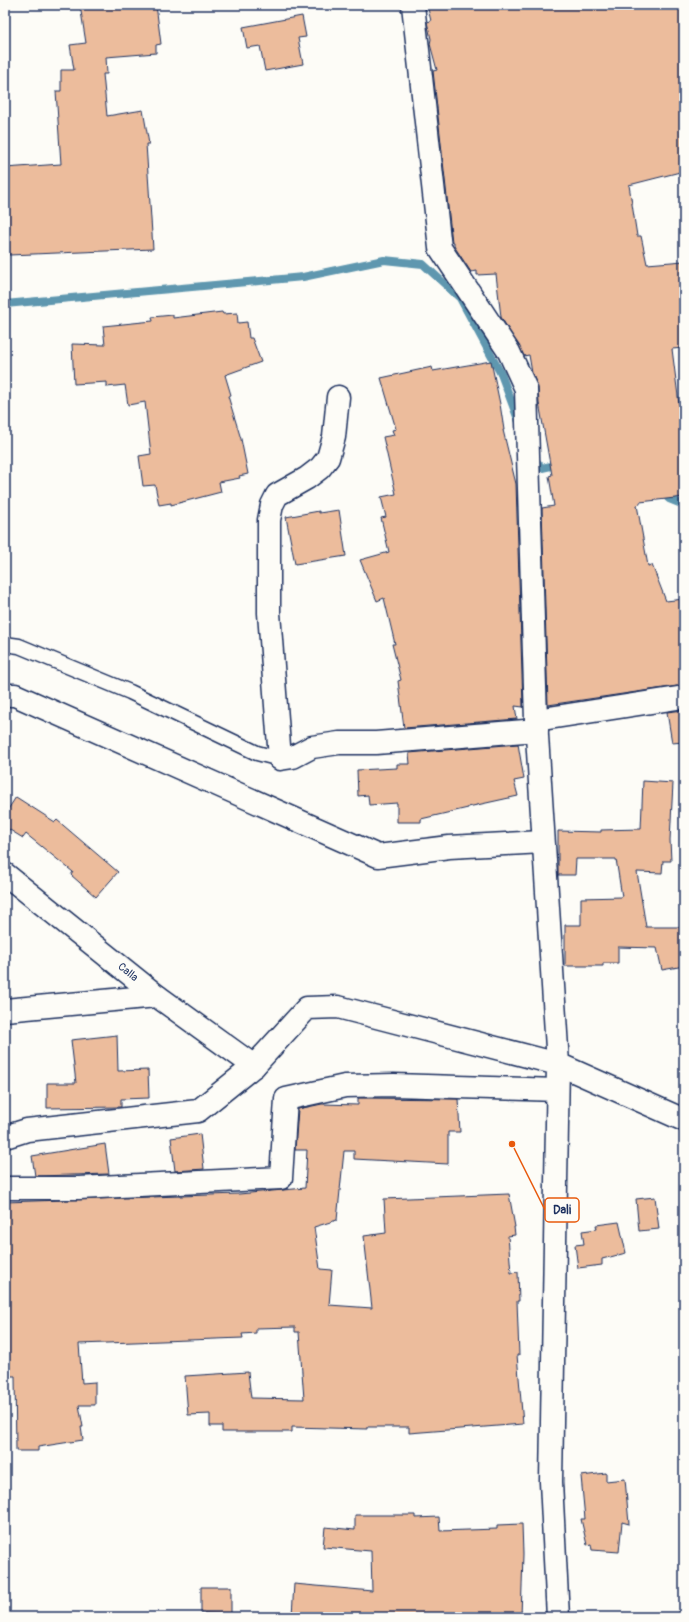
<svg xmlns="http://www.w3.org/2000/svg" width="689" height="1622" viewBox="0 0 689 1622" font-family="Pangolin,sans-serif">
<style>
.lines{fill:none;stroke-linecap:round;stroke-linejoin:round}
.stream{stroke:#5f97af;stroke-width:8}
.building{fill:#ecbc9c;stroke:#1b2f5e}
.lane-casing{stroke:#1b2f5e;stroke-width:17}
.street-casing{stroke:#1b2f5e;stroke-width:25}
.secondary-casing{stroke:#1b2f5e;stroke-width:25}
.lane{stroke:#fdfcf7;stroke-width:14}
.street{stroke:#fdfcf7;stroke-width:22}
.secondary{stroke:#fdfcf7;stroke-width:22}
.labels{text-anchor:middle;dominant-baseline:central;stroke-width:3;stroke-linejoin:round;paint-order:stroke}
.street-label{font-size:11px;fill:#1b2f5e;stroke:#fdfcf7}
.leader{fill:none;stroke:#e8590c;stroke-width:1.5}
.callout-dot{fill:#e8590c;stroke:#fdfcf7;stroke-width:1.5}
.callout{fill:#fdfcf7;stroke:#e8590c;stroke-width:1.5}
.callout-label{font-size:12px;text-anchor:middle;font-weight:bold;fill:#1b2f5e}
</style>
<rect width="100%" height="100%" fill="#fdfcf7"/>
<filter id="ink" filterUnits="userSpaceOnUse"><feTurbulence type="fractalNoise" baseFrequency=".025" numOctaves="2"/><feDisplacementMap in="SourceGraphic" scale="8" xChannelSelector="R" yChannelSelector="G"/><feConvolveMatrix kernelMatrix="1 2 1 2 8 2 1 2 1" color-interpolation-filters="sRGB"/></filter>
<g filter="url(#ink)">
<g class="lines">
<!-- stream -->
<g class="stream">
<path d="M5,304l298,-27 81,-17 39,4 37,34 41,76 18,48"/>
<path d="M533,457l9,11 18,-4"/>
<path d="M661,491l8,8 15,6"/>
</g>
</g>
<!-- building -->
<g class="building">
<path d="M80,5h76l5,39 -5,1v8l-50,4 1,17h-4l4,42 36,-6 6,34h-3l7,105 -144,6v-3l-4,1v-85l56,-4 -5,-73h5v-21h13l-4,-25 16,-2z"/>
<path d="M427,5h257v166l-55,14 8,51h4l6,28 37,-3v87l-12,1 7,55 5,-1v94l-44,5v2l-3,1 11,61 4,-1 14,36 18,-2v86l-136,20 -6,-197 12,-2 -5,-30 3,-1 -13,-72 -1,-15 -6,-15 -3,-18 -5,1 -23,-39 -5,-43 -19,1v-4l-6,1 -17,-26v-4h-2l-19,-171 4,-1 -7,-26 1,-5 -4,-17 4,-1z"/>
<path d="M302,16l4,21 -8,1 5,26 -38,7 -5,-25 -13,2 -4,-21z"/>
<path d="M222,312l1,2 14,-1 1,10 9,-1 2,16h3l9,24 -36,13 6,20 -3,1 13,43 7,35 -9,2 1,2 -21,4 2,10 -50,13v-2l-12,2 -4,-20 -12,1 -4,-30 12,-2 -6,-52 -17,3 -3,-20 -18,2v-5l-33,2 -2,-40 33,1 -2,-19 50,-5 -1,-4 21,-2v3z"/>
<path d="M491,361l9,43 4,26h-1l13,54 7,223 -8,-1 2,13 -113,9 -6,-47 3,-1 -9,-36h3l-11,-46 -7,3 -17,-41 29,-8 -8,-34 5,-1 -5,-20 15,-3 -13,-57 11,-2 -2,-5 4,-1 -15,-51 51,-11 1,4z"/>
<path d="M339,510l7,46 -51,8 -9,-47 33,-6v2z"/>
<path d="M684,710v32l-12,1 -5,-31z"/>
<path d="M518,744l6,35 -10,2 4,15 -50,11v1l-47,11v3h-24v-19l-28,2 -1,-10 -10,1 -1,-26 40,-2v-4h13l-1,-11z"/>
<path d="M643,781l30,2 -3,57 1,21h-8l-1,12 -25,-1 9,55h38v39l-22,4 -5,-22 -39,-1v16h-15v3h-38v-41h16v-27l41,-1 -6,-38h-40l-1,16h-17v-44l43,1v-2l40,-1z"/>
<path d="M16,797l39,25 2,-2 61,52 -22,25 -25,-22 2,-3 -47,-38 -3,4 -18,-11v-13z"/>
<path d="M117,1035l1,36 30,-1 1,28 -28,1v8l-74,1v-25h29l-5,-43z"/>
<path d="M358,1098l100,1 2,33h-12v32l-94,-5v-8h-10l-7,69 -23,7 6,42 12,1 -3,35 43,3 -8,-72 22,-3 -2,-34 125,-5 6,33h-1l1,8 -7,1 3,37 7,-1 1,29h-2l2,54h-2l6,69 -114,9v-6h-42v2l-75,-2v5h-70v-6h-12v-12l-22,1 -3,-39 63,-4 3,26 53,1 -5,-67h-4v-5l-39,1v5l-14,1 1,4 -164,6 3,39 13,-1v23h-16l4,22h-2l2,13 -45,7v4h-22l-1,-75h-10v-174l234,-8 66,-6 2,-38h-12l3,-41 24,-5 36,1z"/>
<path d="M200,1134l4,35 -29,2 -4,-33z"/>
<path d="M105,1144l4,30 -74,2 -3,-20z"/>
<path d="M655,1197l4,32 -20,2 -3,-32z"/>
<path d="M619,1222l7,31 -24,6v6l-24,3 -3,-23 9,-1 -2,-13 15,-2 -1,-4z"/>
<path d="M606,1473v8l19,-2 4,45 -7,-2 -3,30 -27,-2 -1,-6 -4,1 -6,-26h4l-4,-43z"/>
<path d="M355,1515h60v3l24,-1 1,14 57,-2v-4l25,-1 1,30 -2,63h-201l-28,-2 2,-31 78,7 -1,-40 -48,-4 2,-20 30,3z"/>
<path d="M201,1587h30v27l-30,-1z"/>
</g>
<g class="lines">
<!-- lane casing -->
<g class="lane-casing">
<path id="lane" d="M5,644l14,2 111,46 127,61 23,6"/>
</g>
<!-- street casing -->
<g class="street-casing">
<g id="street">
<path d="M338,397l-4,40 -6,21 -8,10 -13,10 -30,17 -5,10 -3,15v93l11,146 13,-2 19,-10 27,-4h37l161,-13"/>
<path d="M5,695h10l363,161 71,-9 94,-5"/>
<path d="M536,720l148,-23"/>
<path d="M5,874l152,122 97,70"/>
<path d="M5,1010l152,-14"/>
<path d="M5,1137l22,-7 171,-19 56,-45 53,-58 31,-1 220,57 -7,418 7,135"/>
<path d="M5,1188h74l202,-10 5,-79 59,-13 49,-1 163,5"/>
</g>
</g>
<!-- secondary casing -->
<g class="secondary-casing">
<path id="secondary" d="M413,5l27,243 69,104 17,37 10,331 22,344 126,56"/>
</g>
<!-- lane -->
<use href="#lane" class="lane"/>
<!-- street -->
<use href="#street" class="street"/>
<!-- secondary -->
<use href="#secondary" class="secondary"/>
</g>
</g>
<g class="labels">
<!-- street labels -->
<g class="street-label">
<text transform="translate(128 972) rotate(39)">Calla</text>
</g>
</g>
<!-- callouts -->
<path class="leader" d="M512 1144L545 1210"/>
<circle class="callout-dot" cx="512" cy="1144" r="4"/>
<rect class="callout" x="545" y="1198" width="34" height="24" rx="4"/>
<g class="callout-label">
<text x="562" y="1214">Dali</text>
</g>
<!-- margin -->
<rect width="689" height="1622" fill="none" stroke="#fdfcf7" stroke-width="20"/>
<rect x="10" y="10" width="669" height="1602" fill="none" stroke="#1b2f5e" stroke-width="1.5" filter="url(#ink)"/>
</svg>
